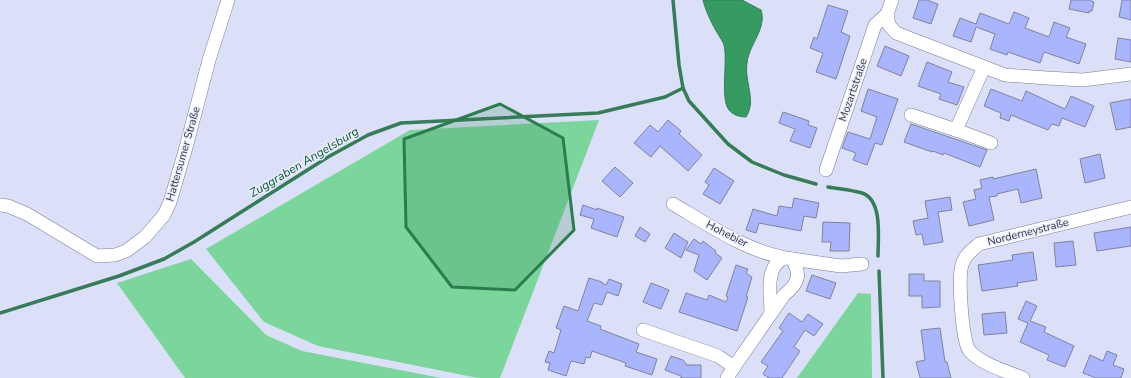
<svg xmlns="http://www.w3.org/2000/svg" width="1131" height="378" viewBox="0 0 1131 378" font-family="'Nunito Sans',sans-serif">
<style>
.green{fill:#7ad69b}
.water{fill:#359b61;stroke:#357d57}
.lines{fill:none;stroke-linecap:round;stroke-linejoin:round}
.stream{stroke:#357d57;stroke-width:3.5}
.building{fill:#a9b5fd;stroke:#7f849a}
.minor-casing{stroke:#777c91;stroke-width:14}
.minor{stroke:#fff;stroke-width:13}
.marked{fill:#2c7d4e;fill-opacity:0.2;stroke:#2c7d4e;stroke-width:3;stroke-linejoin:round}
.labels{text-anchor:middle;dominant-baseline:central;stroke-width:3;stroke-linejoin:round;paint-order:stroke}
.street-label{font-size:11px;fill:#363841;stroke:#eaeefc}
.water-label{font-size:12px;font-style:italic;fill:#08562f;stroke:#eaeefc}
</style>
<rect width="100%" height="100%" fill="#dbe0f8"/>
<!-- green -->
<g class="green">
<path d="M599,120l-99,258h-22l-160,-32 -54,-24 -58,-73 204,-119z"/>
<path d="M191,259l75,76 36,16 139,27h-256l-68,-95z"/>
<path d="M858,293l13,1 1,84h-75z"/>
</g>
<!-- water -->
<path class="water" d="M703,0h39l19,10c6,19 -12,34 -14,53 -3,19 10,37 -1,54 -6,0 -13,-2 -17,-7 -9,-11 -1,-50 -5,-65 -1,-4 -4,-7 -6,-11 -6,-10 -12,-22 -15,-34z"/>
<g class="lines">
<!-- stream -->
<g class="stream">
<path d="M673,0l6,65 4,23 6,13 39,43 24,18 32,13 32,9"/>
<path d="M828,187c11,2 23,3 34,6 21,7 16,45 16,63"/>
<path d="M879,271l4,107"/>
<path d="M0,313l119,-37 45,-17 30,-17 134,-85 40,-22 33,-12 197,-10 67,-16 18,-9"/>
</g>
</g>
<!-- building -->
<g class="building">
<path d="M919,0h8l11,4 -7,20 -18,-6z"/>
<path d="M1071,0h20v1l3,1 -2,9h-3v2l-20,-4z"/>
<path d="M1122,0h9v20l-12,-3z"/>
<path d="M828,5l20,6 -7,21 9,4 -14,43 -20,-7 7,-19 -13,-5 4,-11 3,2z"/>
<path d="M1014,12l15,6 -4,10 24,9 5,-15 16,6 -4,9 20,7 -7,20 -35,-12 -4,11 -32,-11 -1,3 -17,-6 5,-15 -19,-7 -5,15 -18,-6 7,-18 16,6 4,-11 29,11z"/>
<path d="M1118,38l13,2v22l-16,-3z"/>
<path d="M885,46l24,10 -8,20 -24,-10z"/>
<path d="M927,62l25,10 -4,10 16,5 -7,18 -18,-6 2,-5 -23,-8z"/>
<path d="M868,89l30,10 -16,46 -7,-2 -8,22 -14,-5 3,-7 -14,-5 6,-16 22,7 7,-22 -16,-6z"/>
<path d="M991,89l31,12 4,-10 39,18 6,-13 23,10 -9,21 -23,-9 -3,8 -7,-2 -4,6 -37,-15 -2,6 -9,-3 1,-5 -17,-7z"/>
<path d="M1131,99v28l-15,3 -6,-27z"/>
<path d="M783,112l26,9 -1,4 9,3 -7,20 -20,-7 5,-12 -16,-6z"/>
<path d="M668,120l13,11 -2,3 23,21 -14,16 -28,-25 -9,11 -17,-14 16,-18 8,7z"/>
<path d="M911,124l76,26 -7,17 -36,-14 -1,2 -10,-4 -1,1 -28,-10z"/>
<path d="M1100,154l5,24 -20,5 -5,-24z"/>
<path d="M615,167l18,16 -13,14 -18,-16z"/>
<path d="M714,168l20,13 -14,23 -17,-10 6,-9 -4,-3z"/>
<path d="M1036,169l6,29 -21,5 -3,-14 -21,5v2l-8,1 5,23 -25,6 -6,-24 13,-3 -2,-9 8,-2 -2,-8 13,-3v2z"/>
<path d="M950,197l2,13 -14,2 5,30 -19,3 -2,-11 -6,1 -3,-14 15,-3 -3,-17z"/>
<path d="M794,198l25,5 -3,15 -12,-2 -3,15 -42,-8 -3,10 -10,-3 7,-21 24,7 2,-10 13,2z"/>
<path d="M583,205l14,5v-2l27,9 -7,20 -26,-9 3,-9 -14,-4z"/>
<path d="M823,222l27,1 -1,28h-19l1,-9h-9z"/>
<path d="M640,227l10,7 -5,8 -10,-6z"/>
<path d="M1131,227v19l-34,5 -3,-18z"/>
<path d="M674,233l14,9 -7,16 -16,-10z"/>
<path d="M694,239l7,5 2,-3 13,10 -1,2 7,5 -15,22 -13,-9 5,-16 -13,-5z"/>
<path d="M1073,241l3,24 -20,2 -2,-24z"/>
<path d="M1033,252l4,28 -20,3 1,3 -36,5 -4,-26 35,-5 -1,-5z"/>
<path d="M736,265l12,4 -2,4 6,4 -6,20h2l-11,34 -58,-19 7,-19 21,7 2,-5 17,7 2,-5 -2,-1z"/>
<path d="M909,274h15v7h16v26l-18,1v-12h-13z"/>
<path d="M812,275l24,8 -6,16 -24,-8z"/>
<path d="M589,278l13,4v1l4,2 3,-6 13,5 -4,12 -11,-4 -5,13 -8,-2 -7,18 14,5 -1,3 39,15 -3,8 21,7 -5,16 -27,-9 1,-3 -34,-12 -2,7 -4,-1 -2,7 -13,-3 -5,15 -18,-6 2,-7 -5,-1 4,-11 5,2 7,-23 -5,-2 8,-22 14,5z"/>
<path d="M651,283l18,7 -8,19 -18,-7z"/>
<path d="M1026,301l11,5 -7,15 16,6 -2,5 30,14 -9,21 -18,-7 2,-5 -29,-13 8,-19 -10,-4z"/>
<path d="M1005,312l2,21 -23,2 -2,-21z"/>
<path d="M789,313l13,9 6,-8 15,10 -9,12 -9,-6 -11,17 6,4 -18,27h-13l-6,-4 5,-8 -7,-4 22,-31 -4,-3z"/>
<path d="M940,328l5,34h2l4,16h-31l-4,-16 9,-2 -4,-30z"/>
<path d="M1107,351l10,4 -4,10 11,4 -3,9h-25l-13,-5 7,-18 13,6z"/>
<path d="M671,356l12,4 4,5h14v13h-20v-2l-16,-6z"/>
</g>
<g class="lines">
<!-- minor casing -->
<g class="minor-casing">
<g id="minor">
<path d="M887,14l5,-14"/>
<path d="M911,115l45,15 28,-63"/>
<path d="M956,130l35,13"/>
<path d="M826,170l49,-145 12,-11 2,11 7,8 109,42 42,3 36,2 48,-6"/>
<path d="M673,204c37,22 76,49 119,55 10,16 6,25 -8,36l-50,72"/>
<path d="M0,205l8,1 19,8 70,42 18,-1 11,-4 19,-14 19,-22 6,-13 15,-51 24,-91 19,-60"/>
<path d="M792,259l49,7 21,-2"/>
<path d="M771,313c0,-19 -7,-45 13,-55"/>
<path d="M643,330l75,26 16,11 -7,11"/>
<path d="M1023,378c-15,-6 -45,-15 -54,-28 -7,-9 -11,-73 -7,-85 2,-9 10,-15 17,-21l152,-37"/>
</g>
</g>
<!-- minor -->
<use href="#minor" class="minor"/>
</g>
<!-- marked area -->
<path class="marked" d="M500,104l63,34 11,92 -59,60 -63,-3 -46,-60 -2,-88z"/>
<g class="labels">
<!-- street labels -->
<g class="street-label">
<text transform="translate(853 90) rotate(-71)">Mozartstraße</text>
<text transform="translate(183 154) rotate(-74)">Hattersumer Straße</text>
<text transform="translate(1028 232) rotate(-14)">Norderneystraße</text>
<text transform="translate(727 234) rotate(27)">Hohebier</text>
</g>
<!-- water labels -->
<g class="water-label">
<text transform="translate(304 162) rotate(-31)">Zuggraben Angelsburg</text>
</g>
</g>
</svg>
